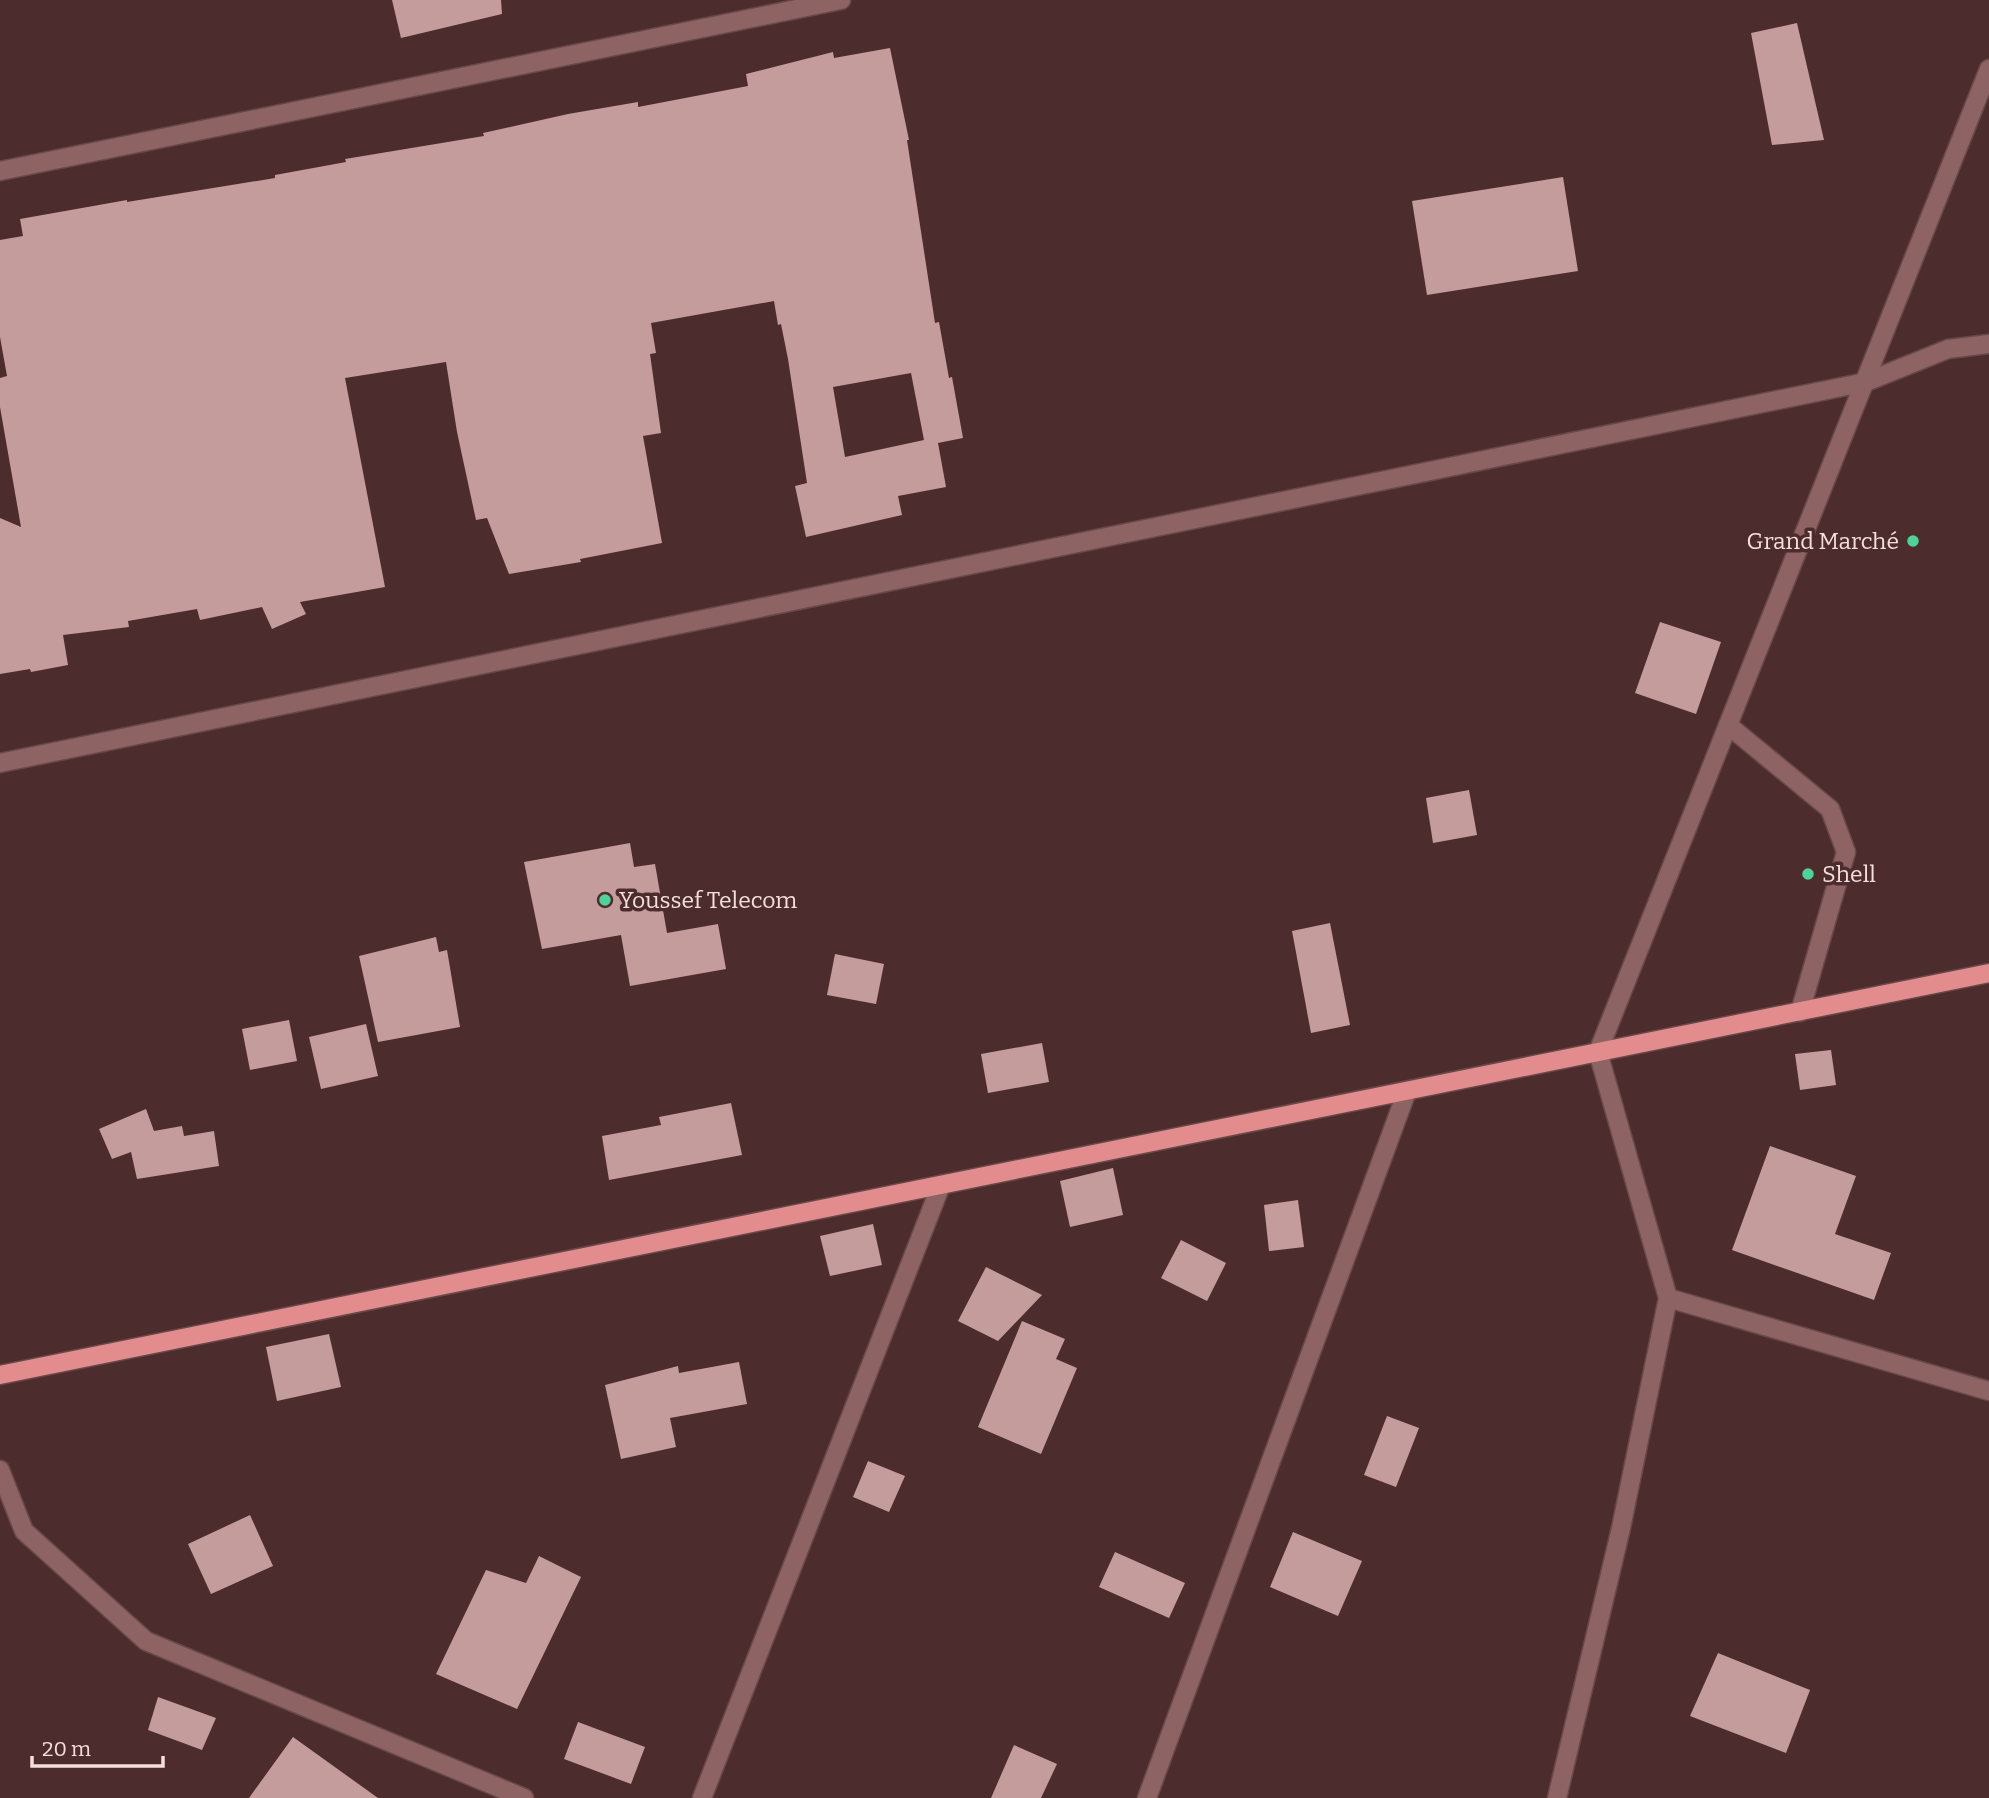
<svg xmlns="http://www.w3.org/2000/svg" width="1989" height="1798" viewBox="0 0 1989 1798" font-family="Bitter,serif">
<style>
.building{fill:#c59c9c;fill-rule:evenodd}
.lines{fill:none;stroke-linecap:round;stroke-linejoin:round}
.lane-casing{stroke:#684949;stroke-width:21}
.street-casing{stroke:#684949;stroke-width:21}
.primary-casing{stroke:#684949;stroke-width:21}
.lane{stroke:#8e6363;stroke-width:18}
.street{stroke:#8e6363;stroke-width:18}
.primary{stroke:#e38c8e;stroke-width:18}
.poi-dot{fill:#4dd39a;stroke:#4d2c2d;stroke-width:2.5}
.labels{text-anchor:middle;dominant-baseline:central;stroke-width:7;stroke-linejoin:round;paint-order:stroke}
.poi-label{font-size:23px;fill:#f5dfde;stroke:#4d2c2d;text-anchor:start}
</style>
<rect width="100%" height="100%" fill="#4d2c2d"/>
<!-- building -->
<g class="building">
<path d="M392,0h109l1,14 -101,24z"/>
<path d="M1797,23l27,117 -52,5 -21,-112z"/>
<path d="M890,48l19,92h-2l28,183 4,-1 10,56 3,-1 11,61 -25,5 8,44 -48,9 4,19 -96,22 -11,-51 12,-3 -19,-124 -7,-35 -3,1 -4,-24 -123,22 5,30 -6,1 11,79 -18,3 19,107 -82,16 1,3 -72,12 -22,-56 -11,2 -19,-88 -11,-70 -101,16 40,209 -85,15 6,12 -34,15 -10,-22 -62,13 -3,-11 -69,12 1,6 -66,8 5,30 -37,7 -1,-3 -30,5v-156l21,9 -21,-120v-29l7,-2 -7,-39v-97l23,-4 -3,-17 107,-19v2l148,-24v-3l71,-13 -1,-3 139,-23 -1,-3 85,-19 70,-12v5l110,-21 -2,-12 87,-22 1,6zM911,373l13,67 -79,17 -12,-70z"/>
<path d="M1563,177l15,94 -151,24 -15,-94z"/>
<path d="M1660,622l61,20 -25,72 -61,-21z"/>
<path d="M1469,790l8,45 -44,8 -7,-45z"/>
<path d="M630,843l4,24 21,-3 12,69 51,-9 8,45 -96,17 -9,-51 -79,14 -18,-87z"/>
<path d="M1330,923l20,102 -39,8 -19,-102z"/>
<path d="M436,937l3,15 8,-2 13,77 -82,15 -19,-86z"/>
<path d="M835,954l49,10 -8,40 -49,-9z"/>
<path d="M289,1020l8,41 -47,9 -8,-41z"/>
<path d="M366,1024l12,52 -57,13 -12,-52z"/>
<path d="M1042,1043l7,39 -61,11 -7,-39z"/>
<path d="M1831,1050l5,35 -36,5 -5,-36z"/>
<path d="M731,1103l11,52 -133,25 -7,-44 59,-11 -2,-8z"/>
<path d="M146,1109l8,22 28,-5 2,10 30,-5 5,35 -82,13 -6,-27 -19,7 -13,-30z"/>
<path d="M1770,1146l86,30 -21,58 56,19 -17,47 -142,-50z"/>
<path d="M1113,1168l10,47 -53,12 -10,-46z"/>
<path d="M1298,1200l6,47 -35,4 -5,-46z"/>
<path d="M873,1224l9,41 -52,11 -10,-40z"/>
<path d="M1181,1240l45,23 -19,38 -46,-23z"/>
<path d="M986,1267l56,28 -44,46 -40,-20z"/>
<path d="M1022,1321l43,18 -9,20 21,9 -36,86 -63,-27z"/>
<path d="M329,1334l12,53 -64,14 -11,-54z"/>
<path d="M739,1362l8,42 -77,14 6,29 -55,12 -16,-74 73,-19 1,7z"/>
<path d="M1387,1416l32,12 -23,59 -32,-12z"/>
<path d="M868,1461l37,15 -16,36 -36,-15z"/>
<path d="M250,1515l23,51 -62,28 -23,-50z"/>
<path d="M1293,1532l69,29 -24,55 -68,-29z"/>
<path d="M1115,1552l70,31 -16,35 -70,-31z"/>
<path d="M539,1556l42,21 -64,132 -81,-35 50,-104 40,13z"/>
<path d="M1718,1653l92,37 -24,63 -96,-37z"/>
<path d="M158,1697l58,21 -14,32 -54,-20z"/>
<path d="M578,1722l67,25 -14,37 -67,-25z"/>
<path d="M293,1737l85,61h-129z"/>
<path d="M1014,1745l43,19 -16,34h-50z"/>
</g>
<g class="lines">
<!-- lane casing -->
<g class="lane-casing">
<path id="lane" d="M1728,725l102,84 16,43 -46,160"/>
</g>
<!-- street casing -->
<g class="street-casing">
<g id="street">
<path d="M0,171l841,-171"/>
<path d="M0,763l1866,-381 82,-33 41,-5"/>
<path d="M1668,1298l321,93"/>
<path d="M0,1470l24,61 122,110 378,157"/>
<path d="M702,1798l239,-613"/>
<path d="M1147,1798l260,-707"/>
<path d="M1557,1798l64,-270 47,-230 -70,-246 391,-983"/>
</g>
</g>
<!-- primary casing -->
<g class="primary-casing">
<path id="primary" d="M0,1375l1989,-402"/>
</g>
<!-- lane -->
<use href="#lane" class="lane"/>
<!-- street -->
<use href="#street" class="street"/>
<!-- primary -->
<use href="#primary" class="primary"/>
</g>
<!-- markers -->
<g class="poi-dot">
<circle cx="1913" cy="541" r="7"/>
<circle cx="1808" cy="874" r="7"/>
<circle cx="605" cy="900" r="7"/>
</g>
<g class="labels">
<!-- poi labels -->
<g class="poi-label">
<text x="1899" y="541" text-anchor="end">Grand Marché</text>
<text x="1822" y="874">Shell</text>
<text x="619" y="900">Youssef Telecom</text>
</g>
</g>
<!-- scale -->
<path d="M32 1756v10h131v-10" fill="none" stroke="#f5dfde" stroke-width="3.5"/>
<text x="42" y="1756" font-size="21" fill="#f5dfde" stroke="#4d2c2d" stroke-width="5" paint-order="stroke">20 m</text>
</svg>
